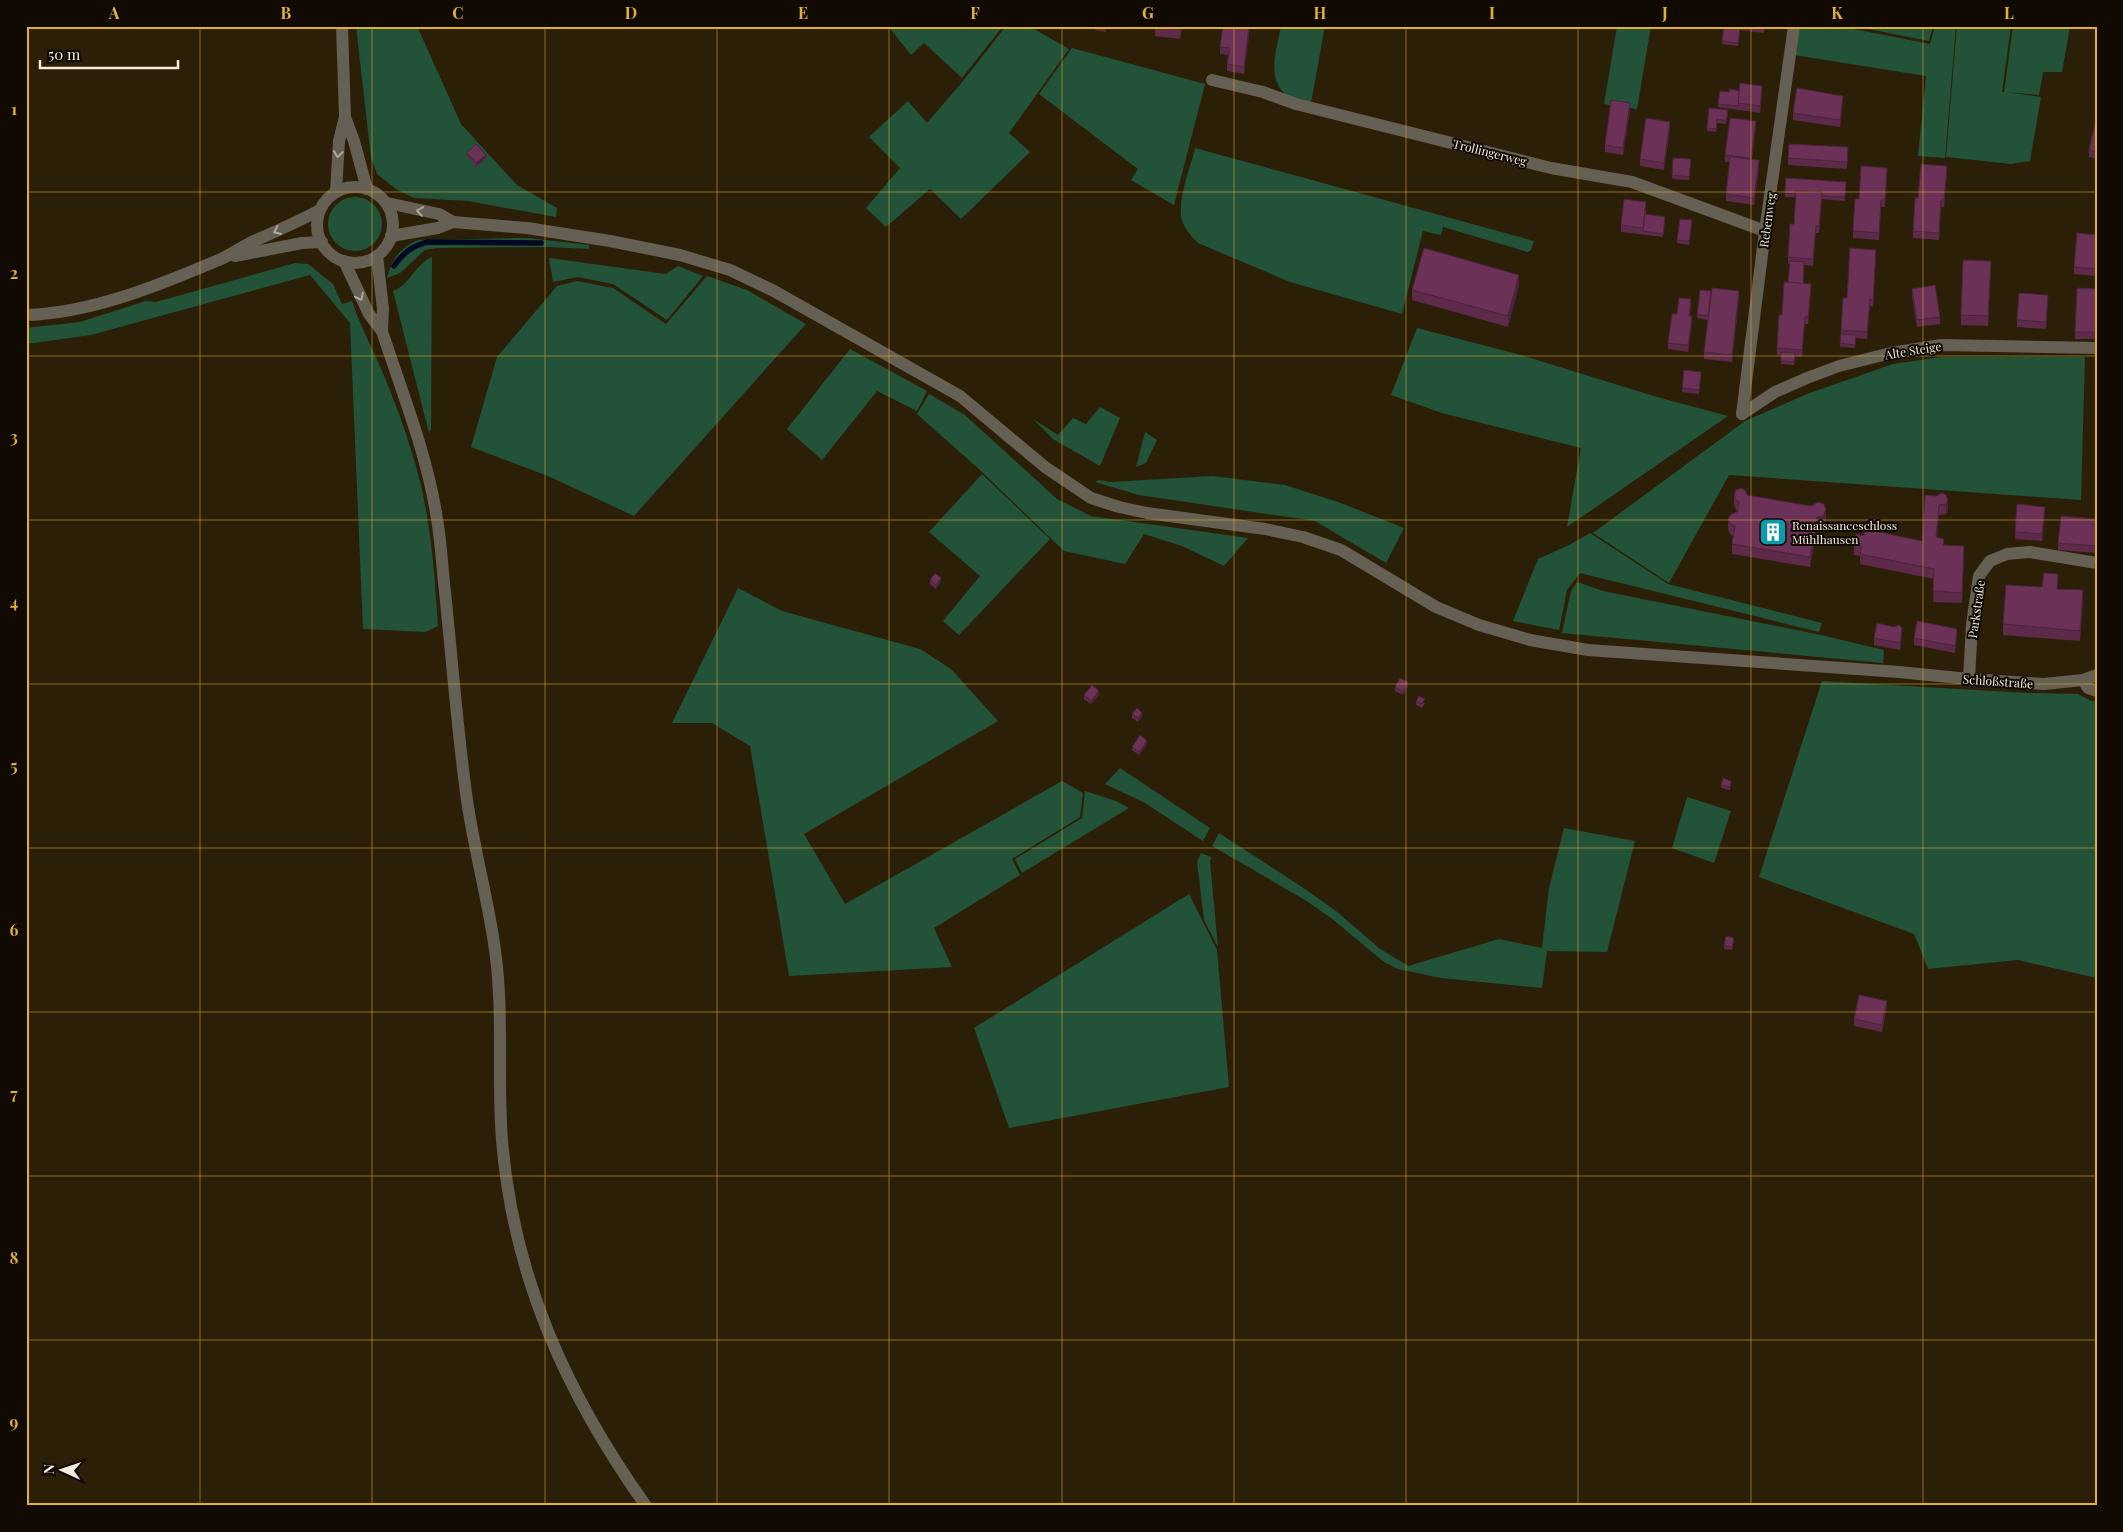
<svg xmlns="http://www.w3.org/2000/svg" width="2123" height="1532" viewBox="0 0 2123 1532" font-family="'Playfair Display',serif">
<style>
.green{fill:#225338}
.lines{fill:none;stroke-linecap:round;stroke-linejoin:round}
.stream{stroke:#000921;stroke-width:5.5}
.minor{stroke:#655f54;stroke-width:12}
.wall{fill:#5d2a4a}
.shaded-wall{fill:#4c223c}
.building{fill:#6c3156;stroke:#4c223c}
.oneway{stroke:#ada69a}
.grid{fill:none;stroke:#e0b034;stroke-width:1;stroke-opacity:0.55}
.labels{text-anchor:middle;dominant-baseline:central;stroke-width:4;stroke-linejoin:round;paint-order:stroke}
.street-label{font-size:12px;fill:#f5ecdf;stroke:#100a03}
.poi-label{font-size:12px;fill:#f5ecdf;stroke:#100a03;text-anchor:start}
.neatline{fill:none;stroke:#e0b034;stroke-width:2}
.grid-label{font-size:16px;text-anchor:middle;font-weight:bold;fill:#e0b034}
</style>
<rect width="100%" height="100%" fill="#2c1f08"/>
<!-- green -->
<g class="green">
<path d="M356,26h61l44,98 56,61 40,23 -1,9 -88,-16 -54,-3 -18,-9 -19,-15 -6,-16z"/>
<path d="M888,26h115l-41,52 -38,-35 -13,12z"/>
<path d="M1006,26h23l40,23 -60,84 21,19 -69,67 -31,-30 -44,38 -20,-19 34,-40 -31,-31 39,-36 19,22 36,-42z"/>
<path d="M1281,26h44l-14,77c-7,-2 -17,-3 -23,-7 -23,-16 -11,-47 -7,-70z"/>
<path d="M1617,26h34l-14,83 -33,-5z"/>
<path d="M1798,26h40l92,18 5,-18h21l-11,132 -27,-2 8,-80 -132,-21z"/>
<path d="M1853,26h80l-4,15z"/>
<path d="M1957,26h54l-9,66h2l9,-66h57l-8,46h-19l-4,23 -34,-3 36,5 -11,64 -19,3 -65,-7z"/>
<path d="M1072,48l133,36 -31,121 -43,-25 7,-11 -99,-75z"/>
<path d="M1195,148l339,93 -3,9 -3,2 -85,-25 -2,8 -18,-4 -21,83 -112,-32 -92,-39c-7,-7 -15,-16 -17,-26 -2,-23 9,-48 14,-69z"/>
<circle cx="355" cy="224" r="27"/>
<path d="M528,238l61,7v4l-39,-2 -113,1 -12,2 -25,23 -13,5c5,-19 13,-30 31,-38z"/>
<path d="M432,257l-1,173 -2,3 -36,-142c17,-6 22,-27 39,-34z"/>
<path d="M549,258l117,16 12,-8 25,10 -36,44 -54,-36 -35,-7 -25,5z"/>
<path d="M295,263l13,1 25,20 9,20 10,-3c8,25 20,46 30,70 11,26 21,52 29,79 19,57 23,116 27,176l-12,6 -63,-3 -13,-306 -40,-48 -219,60 -65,9v-16l54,-6 66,-21 10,1z"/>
<path d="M707,276l40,14 59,34 -172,192 -86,-40 -77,-29 26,-90 60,-71 20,-5 36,7 53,36z"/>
<path d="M1417,328l104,27 136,42 71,19 -161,111 14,-79 -139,-35 -51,-18z"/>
<path d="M850,349l77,42 -10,20 -40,-20 -55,69 -35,-31z"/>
<path d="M1942,357h143l-4,143 -352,-25 -60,108 -76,-50 152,-112 62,-27 86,-30z"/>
<path d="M929,394l36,21 92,84 34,17 157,22 -24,28 -42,-20 -38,-12 -19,30 -61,-13 -84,-81 -63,-56z"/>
<path d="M1100,407l20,11 -20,48 -47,-27 -20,-20 25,16 15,-17 13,6z"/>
<path d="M1145,432l12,8 -11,23 -10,4z"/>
<path d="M982,474l68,65 -91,96 -16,-14 37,-45 -51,-44z"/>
<path d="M1213,476l72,9 53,17 66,26 -18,35 -71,-42 -176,-26 -44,-13 4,-2 11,2z"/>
<path d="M1590,533l78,51 154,39 -3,9 -239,-59 -13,17 -8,40 -46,-9 25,-62 31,-14z"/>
<path d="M1577,582l26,9 218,44 63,15 -1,13 -321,-30 9,-42z"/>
<path d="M738,588l44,23 138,38 31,20 47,52 -194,113 41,70 217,-123 21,12 -3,24 -68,42 8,16 -86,53 18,39 -163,9 -39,-230 -38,-23h-40z"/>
<path d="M1822,681l205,12 51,1 13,7 6,-1v278l-79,-18 -90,9 -14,-35 -155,-57z"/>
<path d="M1120,768l90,60 -7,13 -58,-38 -40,-19z"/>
<path d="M1085,791l31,10 13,7 -107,65 -7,-14 67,-41z"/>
<path d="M1687,797l44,14 -17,52 -42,-15z"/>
<path d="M1564,828l71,13 -28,111 -60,-1 -5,37 -101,-10 -43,-9 -14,-7 -53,-44 -26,-18 -93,-54 7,-13 89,58 28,20 43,37 29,18 91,-27 43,9 7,-60z"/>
<path d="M1201,853l10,4 -1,5 8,85 -14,-27 -7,-58z"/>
<path d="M1189,894l28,56 12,137 -220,41 -35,-100z"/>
</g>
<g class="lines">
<!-- stream -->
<path class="stream" d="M394,266c10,-14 17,-19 33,-24l114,1"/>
<!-- minor -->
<g class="minor">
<path d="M1212,80l51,12 33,12 255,64 81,14 133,49"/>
<path d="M345,117l9,24 13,48"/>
<circle cx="355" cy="225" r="38"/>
<path d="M336,192l3,-51 6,-24 -3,-91"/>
<path d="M387,203l52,11 14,8 74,6 83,13 70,14 50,15 44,21 186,105 85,71 46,31 28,9 28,6 118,16 38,8 38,13 95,57 43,18 51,15 58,10 311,22 70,7 75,5 39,-4 14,-5"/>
<path d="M391,236l47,-8 15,-6"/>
<path d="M235,256l67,-13 20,-1"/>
<path d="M377,256l6,53 -1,22c19,59 44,120 54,182 5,26 6,53 9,79 7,67 12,134 21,201 7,53 22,105 29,157 9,63 2,127 7,190 11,137 65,255 144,366"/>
<path d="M344,261l25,53 13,17"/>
<path d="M26,315c66,-2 134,-30 195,-56 11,-5 22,-13 33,-18 23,-10 45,-20 66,-31"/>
<path d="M1742,414l23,-183 29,-205"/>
<path d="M1742,414l33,-22 32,-14 32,-12 52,-13 50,-8 156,3"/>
<path d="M1969,679l3,-55 7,-48 11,-15 17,-7 23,-2 67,11"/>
<path d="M2083,680l5,8 9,3"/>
</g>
</g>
<!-- wall -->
<g class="wall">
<path d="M1095,26h14v2h-3v4l-11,-2z"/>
<path d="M1155,26h27l-2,13 -25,-3z"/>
<path d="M1223,26h34l-1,3 -6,-1 -6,46 -17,-3v-7l2,-9 -9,-1v-7z"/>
<path d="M1731,26h34l-1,7 -24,-3 -2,16 -16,-2v-3z"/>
<path d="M1729,92l33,1 -2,20 -42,-6v-3z"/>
<path d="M1843,102l-3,25 -47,-7v-7z"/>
<path d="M1709,108l19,6 -2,10 -9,-1 -1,9 -9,-1z"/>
<path d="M1630,110l-7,45 -18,-3v-7z"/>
<path d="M2097,115v44l-8,-2v-7z"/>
<path d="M1756,128l-4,31 7,8 -5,38 -28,-4v-7l4,-32h-5v-7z"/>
<path d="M1670,129l-6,41 -24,-4v-7z"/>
<path d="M467,153l19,5 -10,9 -9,-11z"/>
<path d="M1848,154l-1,15 -59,-4v-7z"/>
<path d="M1673,158l18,1 -2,21 -17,-1z"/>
<path d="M1947,173l-3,34h-3l-2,33 -26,-2v-7z"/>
<path d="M1887,175l-2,32h-4l-2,33 -26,-2v-7l6,-32z"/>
<path d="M1786,178l60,4 -1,19 -23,-2 -3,34h-3l-3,33 -9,-1 -1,19 8,7 -3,33h-3l-3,33 -7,-1 -1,9 -13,-1v-9h-4v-7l5,-33 6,-32 2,-19h-2v-7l6,-33 2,-27h-11z"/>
<path d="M1646,209v6l19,5 -2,17 -42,-5v-7z"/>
<path d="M1692,224l-3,21 -12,-2v-3z"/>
<path d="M2097,235v41l-23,-2v-7z"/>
<path d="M1876,257l-3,50 -3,-1 -3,33 -11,-1 -1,10 -15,-1 1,-17 6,-32z"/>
<path d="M1991,271l-3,55 -27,-1v-10z"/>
<path d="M1519,285l-11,42 -96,-27v-10z"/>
<path d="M2097,285v54h-22v-7l21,-43z"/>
<path d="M1912,289l28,28v7l-23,3 -5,-31z"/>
<path d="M1739,298l-7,64 -28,-3v-7l4,-32 -11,-2v-3z"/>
<path d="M2048,302l-2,27 -29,-2v-7z"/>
<path d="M1691,306l-1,10 2,7 -4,29 -20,-3v-6l9,-29z"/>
<path d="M1701,376l-2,18 -17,-2v-4z"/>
<path d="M1942,493l6,17 -2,4 -7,1 -2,23 7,7 20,11 -2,47 -29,-1 1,-23 -74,-15v-8l-6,-1v-10l10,-9 58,5 14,-45z"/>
<path d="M1734,495h13l79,26 -3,5 -6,2 -7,39 -78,-13v-10l1,-8 -3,-2 -2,-5v-10l9,-7 1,-1 -2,-1 -2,-5z"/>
<path d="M2045,514l-3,27 -27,-2v-7z"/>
<path d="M2097,519v34l-39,-3v-7z"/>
<path d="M930,580l11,1 -5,8 -6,-5z"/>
<path d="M2058,589l25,12 -3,40 -77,-6v-11z"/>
<path d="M1902,635l-2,15 -26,-5v-7z"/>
<path d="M1957,635l-2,18 -41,-8v-7z"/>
<path d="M1408,686l-5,9 -8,-4v-4z"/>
<path d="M1084,695h15l-8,9 -7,-5z"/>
<path d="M1416,701l9,2 -3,5 -6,-3z"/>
<path d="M1132,714l10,2 -4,6 -6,-4z"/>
<path d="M1147,744l-8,11 -7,-5v-3z"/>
<path d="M1731,784l-1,6 -9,-2v-3z"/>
<path d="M1734,941l-2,9 -8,-1v-4z"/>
<path d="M1887,1008l-5,24 -28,-6v-7z"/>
</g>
<!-- shaded-wall -->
<g class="shaded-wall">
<path d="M1181,26h1l-2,13v-10z"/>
<path d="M1249,26h1l-6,48v-7z"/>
<path d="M1762,86v7l-2,20v-7z"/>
<path d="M1843,96v6l-3,25v-7z"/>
<path d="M1630,103v7l-7,45v-7z"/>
<path d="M1756,121v7l-5,37v-7z"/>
<path d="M1670,122v7l-6,41v-7z"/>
<path d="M486,155v3l-10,9v-4z"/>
<path d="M1759,160v7l-5,38v-7z"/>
<path d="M1519,275v10l-11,42v-11z"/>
<path d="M1739,291v7l-7,64v-7z"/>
<path d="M1692,316v7l-4,29v-7z"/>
<path d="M1948,500v10l-2,4v-10z"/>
<path d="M1939,505v10l-3,33v-11z"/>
<path d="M2045,507v7l-3,27v-7z"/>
<path d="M1826,510v11l-3,5 -6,2 -7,39v-10l7,-40z"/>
<path d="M941,578v3l-5,8v-4z"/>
<path d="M2083,590v11l-3,40v-10z"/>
<path d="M1902,628v7l-2,15v-7z"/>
<path d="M1957,629v6l-2,18v-7z"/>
<path d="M1408,682v4l-5,9v-3z"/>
<path d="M1099,691v4l-8,9v-3z"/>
<path d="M1142,713v3l-4,6v-4z"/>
<path d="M1147,741v3l-8,11v-3z"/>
<path d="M1887,1001v7l-5,24v-7z"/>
</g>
<!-- building -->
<g class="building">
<path d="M1161,26h20l-1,3z"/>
<path d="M1223,26h26l-5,41 -17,-3 3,-16 -10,-1z"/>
<path d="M1724,26l16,2 -2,15 -16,-2z"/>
<path d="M1740,83l22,3 -2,20 -22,-3z"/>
<path d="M1797,88l46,8 -3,24 -47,-7z"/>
<path d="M1730,89l9,2 -1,15 -20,-2 2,-13 9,1z"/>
<path d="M1611,100l19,3 -7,45 -18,-3z"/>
<path d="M1709,108l19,2 -2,11 -9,-2 -1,10 -9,-1z"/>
<path d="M2097,115v37l-8,-2z"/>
<path d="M1646,118l24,4 -6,41 -24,-4z"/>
<path d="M1730,118l26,3 -5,37 -26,-3z"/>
<path d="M476,144l10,11 -10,8 -9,-10z"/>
<path d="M1789,144l59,3 -1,15 -59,-4z"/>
<path d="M1730,157l29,3 -5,38 -28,-4z"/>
<path d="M1673,158l18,1 -2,18 -17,-2z"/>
<path d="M1921,164l26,2 -3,34h-3l-2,33 -26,-2 2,-33h3z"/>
<path d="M1861,166l26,2 -2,32h-4l-2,33 -26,-2 2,-32h4z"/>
<path d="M1786,178l60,4 -1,15 -23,-1v-4l-26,-1v3l-11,-1z"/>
<path d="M1796,191l26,1 -3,34h-3l-3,33 -25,-2 2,-33h4z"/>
<path d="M1624,199l22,3 -3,26 -22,-3z"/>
<path d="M1645,214l20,3 -2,17 -20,-3z"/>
<path d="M1680,219l12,1 -3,21 -12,-1z"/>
<path d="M2077,233l20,2v34l-23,-2z"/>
<path d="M1424,248l95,27 -11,41 -96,-26z"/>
<path d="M1850,248l26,2 -3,50 -3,-1 -3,33 -26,-2 2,-32h4z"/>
<path d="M1963,260l28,1 -3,55 -27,-1z"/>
<path d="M1790,261l14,1 -1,22 -15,-1z"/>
<path d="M1784,282l27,2 -3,33h-3l-3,33 -25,-2 2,-33h3z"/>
<path d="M1935,285l5,32 -23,3 -5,-31z"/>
<path d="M2097,285v47h-22l2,-44 19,1z"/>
<path d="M1712,288l27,3 -7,64 -28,-3z"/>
<path d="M1700,290l11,1 -3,25 -11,-1z"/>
<path d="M2019,293l29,2 -2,27 -29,-2z"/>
<path d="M1679,298l12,1 -2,17h3l-4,29 -20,-2 4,-29h5z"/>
<path d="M1841,334l15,1 -1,10 -15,-2z"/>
<path d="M1781,352l14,1 -1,9 -13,-1z"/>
<path d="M1684,370l17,2 -2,18 -17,-2z"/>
<path d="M1741,488l5,3 1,4 64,11 7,-4 6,2 2,6 -3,6 -6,1 -7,40 -78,-13 3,-18 -5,-2 -2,-5 3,-5 6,-2 2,-10 -3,-2 -2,-5 2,-5z"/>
<path d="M1942,493l4,2 2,5 -2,4 -7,1 -3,32 8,2 -1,6 21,1 -2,47 -29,-2 1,-22 -74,-15 2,-8 -8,-1 2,-11 8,2 1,-7 57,12 3,-46 11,1z"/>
<path d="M2017,504l28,3 -3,27 -27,-2z"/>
<path d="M2061,516l36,3v27l-39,-3z"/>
<path d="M935,573l6,5 -5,7 -6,-5z"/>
<path d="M2044,573l14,1 -1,15 26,1 -3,41 -77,-7 3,-39 36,2z"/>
<path d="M1917,621l40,8 -2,17 -41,-8z"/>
<path d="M1877,623l17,4 5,-2 3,3 -2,15 -26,-5z"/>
<path d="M1400,678l8,4 -5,10 -8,-5z"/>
<path d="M1092,685l7,6 -8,10 -7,-6z"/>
<path d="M1419,696l6,3 -3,5 -6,-3z"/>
<path d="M1137,708l5,5 -4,5 -6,-4z"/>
<path d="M1140,735l7,6 -8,11 -7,-5z"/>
<path d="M1723,778l8,3 -1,6 -9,-2z"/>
<path d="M1726,936l8,2 -2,9 -8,-2z"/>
<path d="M1859,995l28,6 -5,24 -28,-6z"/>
</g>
<!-- one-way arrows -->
<defs><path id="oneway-chevron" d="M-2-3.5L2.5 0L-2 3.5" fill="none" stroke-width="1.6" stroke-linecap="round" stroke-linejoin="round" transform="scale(1.25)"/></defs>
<g class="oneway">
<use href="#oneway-chevron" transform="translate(338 154) rotate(96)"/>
<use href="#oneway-chevron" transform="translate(420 211) rotate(-171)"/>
<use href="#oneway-chevron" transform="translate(277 231) rotate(157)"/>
<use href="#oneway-chevron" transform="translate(360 297) rotate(63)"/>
</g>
<!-- grid -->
<path class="grid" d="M200,26v1480M372,26v1480M545,26v1480M717,26v1480M889,26v1480M1062,26v1480M1234,26v1480M1406,26v1480M1578,26v1480M1751,26v1480M1923,26v1480M26,192h2071M26,356h2071M26,520h2071M26,684h2071M26,848h2071M26,1012h2071M26,1176h2071M26,1340h2071"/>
<!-- icons -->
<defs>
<g id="building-square" transform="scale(1.4375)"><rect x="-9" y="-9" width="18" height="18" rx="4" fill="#0f9aa8" stroke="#100a03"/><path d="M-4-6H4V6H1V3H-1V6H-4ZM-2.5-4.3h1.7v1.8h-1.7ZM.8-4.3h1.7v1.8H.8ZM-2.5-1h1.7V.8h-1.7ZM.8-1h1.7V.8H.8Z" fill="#fff"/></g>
</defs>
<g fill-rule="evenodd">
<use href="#building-square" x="1773" y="532"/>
</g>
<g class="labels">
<!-- street labels -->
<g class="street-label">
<text transform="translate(1490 152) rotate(14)">Trollingerweg</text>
<text transform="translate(1767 220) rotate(-82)">Rebenweg</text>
<text transform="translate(1913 350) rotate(-9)">Alte Steige</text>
<text transform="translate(1976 609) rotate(-82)">Parkstraße</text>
<text transform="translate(1998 681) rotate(4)">Schloßstraße</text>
</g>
<!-- poi labels -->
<g class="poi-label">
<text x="1792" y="525">Renaissanceschloss<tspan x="1792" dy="14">Mühlhausen</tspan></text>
</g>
</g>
<!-- border -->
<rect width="2123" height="1532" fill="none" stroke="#100a03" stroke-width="55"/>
<!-- north arrow -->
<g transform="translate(62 1470) rotate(273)" stroke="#100a03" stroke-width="4" paint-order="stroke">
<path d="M0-4L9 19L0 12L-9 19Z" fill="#f5ecdf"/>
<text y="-8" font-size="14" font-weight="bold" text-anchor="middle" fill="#f5ecdf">N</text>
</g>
<!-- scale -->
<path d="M40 60v8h138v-8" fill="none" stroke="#f5ecdf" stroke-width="2.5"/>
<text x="48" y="60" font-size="15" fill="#f5ecdf" stroke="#100a03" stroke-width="4" paint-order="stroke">50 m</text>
<rect x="28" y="28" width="2068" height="1476" class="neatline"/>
<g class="grid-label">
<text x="114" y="19">A</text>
<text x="286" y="19">B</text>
<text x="458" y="19">C</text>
<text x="631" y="19">D</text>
<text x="803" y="19">E</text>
<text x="975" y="19">F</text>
<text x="1148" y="19">G</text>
<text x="1320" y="19">H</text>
<text x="1492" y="19">I</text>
<text x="1665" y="19">J</text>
<text x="1837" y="19">K</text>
<text x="2009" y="19">L</text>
<text x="14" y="115">1</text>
<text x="14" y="279">2</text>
<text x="14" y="443">3</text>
<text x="14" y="608">4</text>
<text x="14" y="772">5</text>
<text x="14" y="936">6</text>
<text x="14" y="1100">7</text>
<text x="14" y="1264">8</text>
<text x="14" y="1428">9</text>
</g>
</svg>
